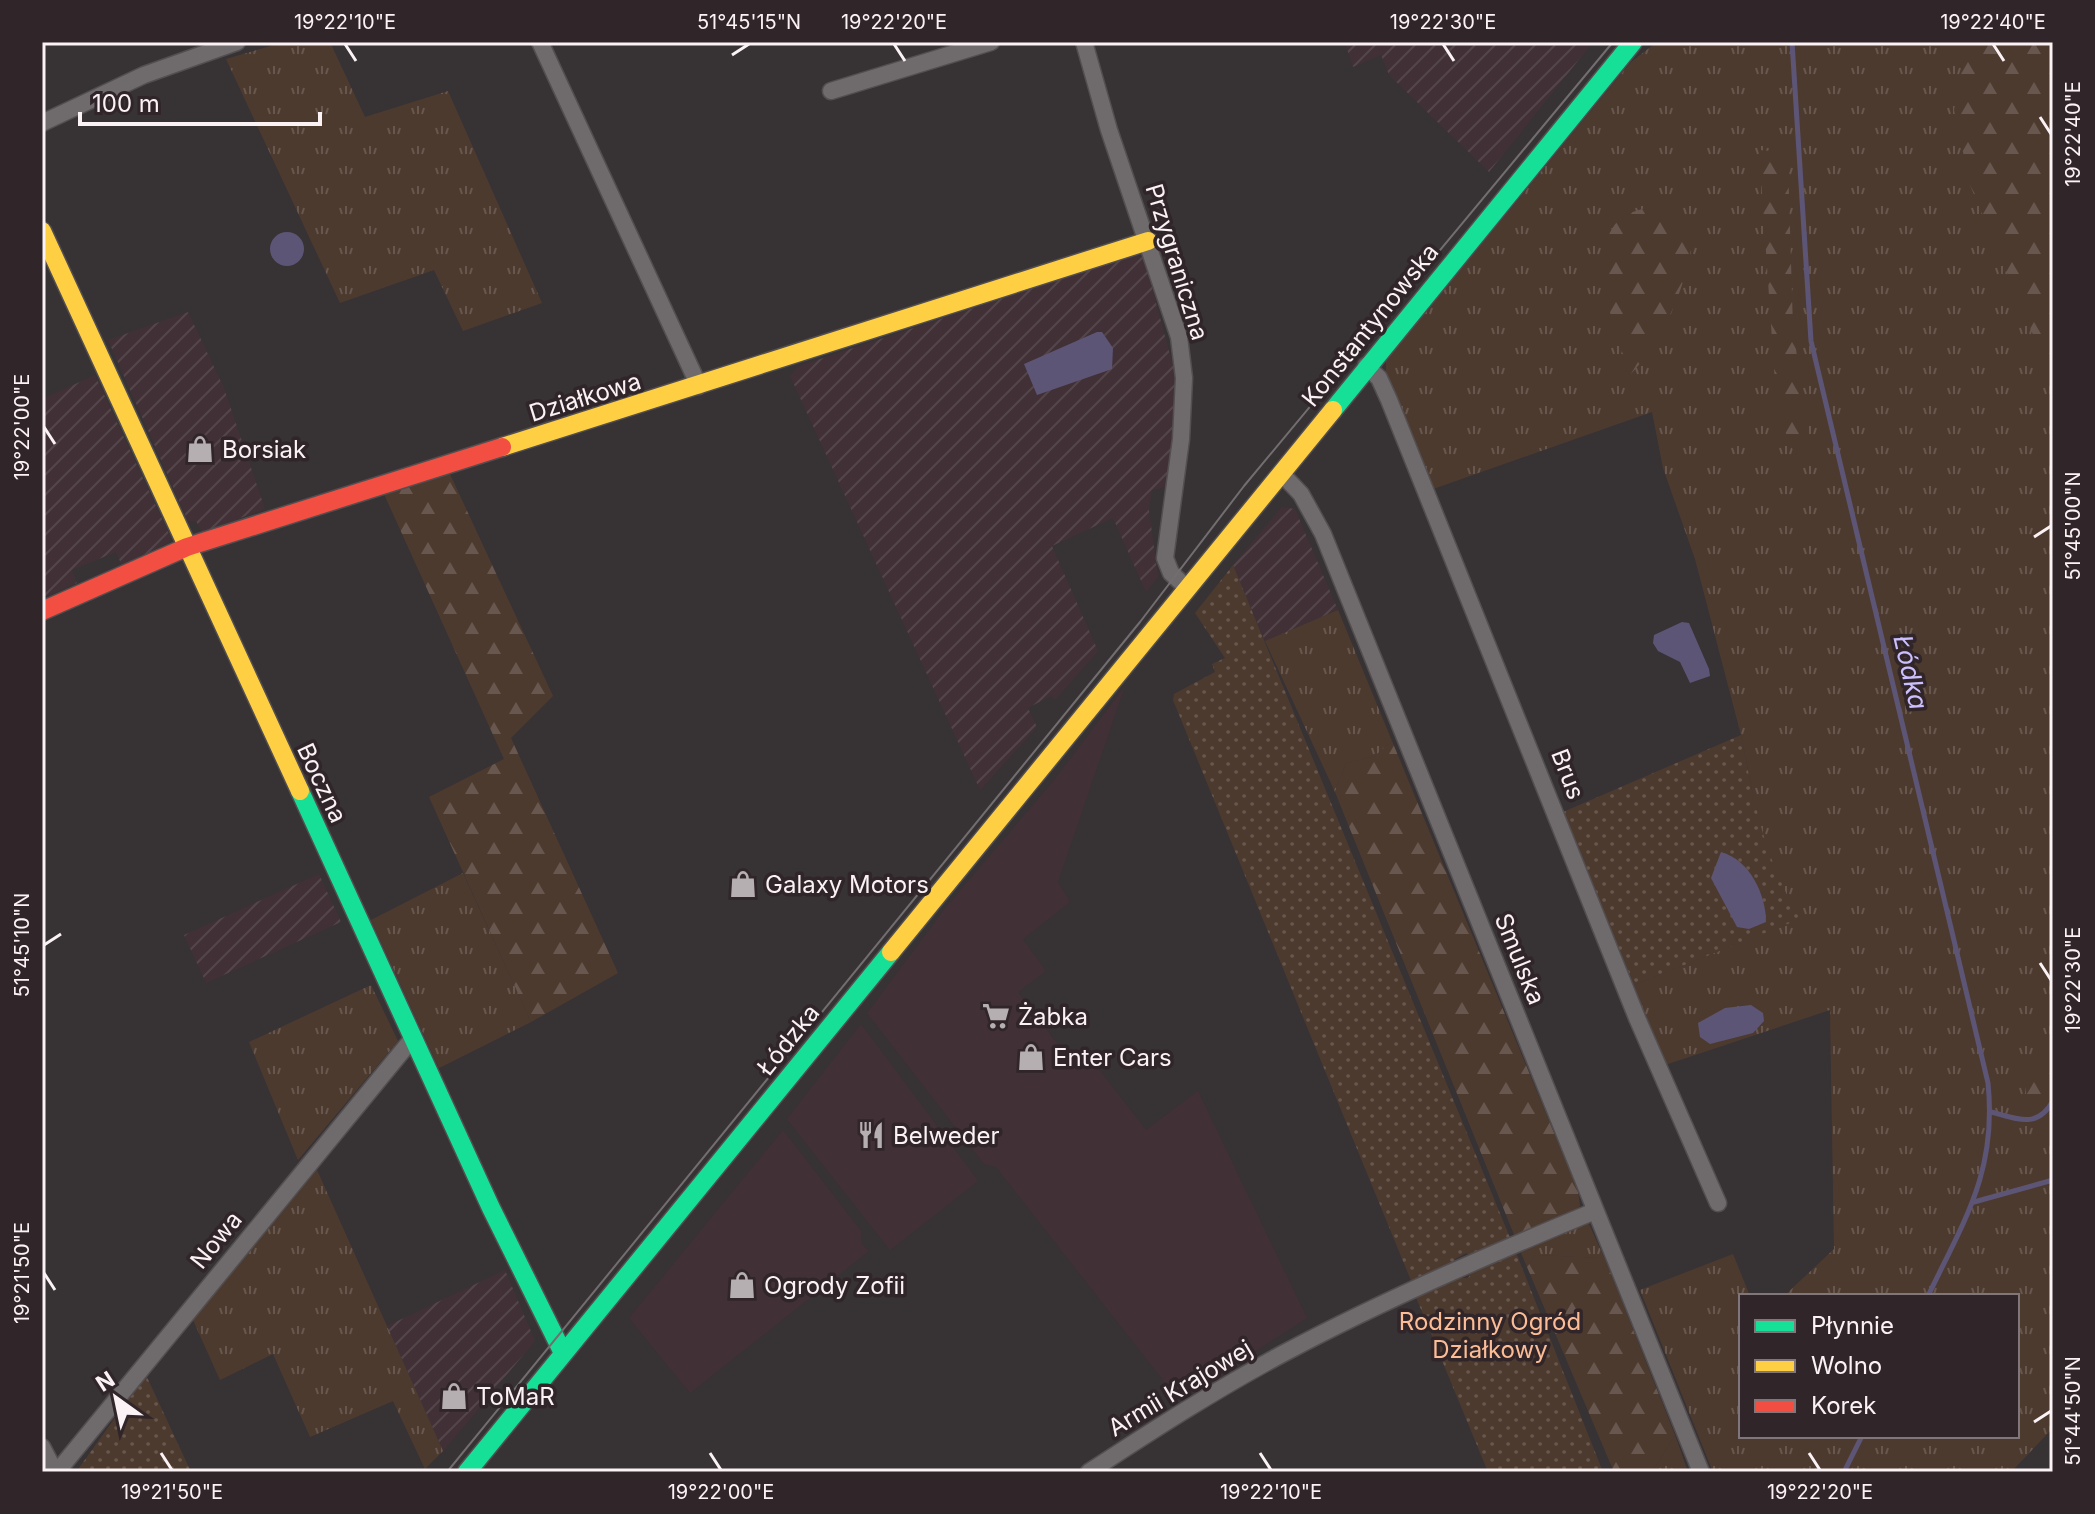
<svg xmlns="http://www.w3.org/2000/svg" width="2095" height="1514" viewBox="0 0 2095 1514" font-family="Inter,sans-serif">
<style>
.built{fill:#413137}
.industrial{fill:url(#industrial-furrows)}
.grass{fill:url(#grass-tufts)}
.forest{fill:url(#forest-firs)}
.park{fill:url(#park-dots)}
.water{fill:#5d5576}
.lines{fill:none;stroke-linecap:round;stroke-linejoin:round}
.stream{stroke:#5d5576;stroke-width:5}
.street-casing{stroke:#534e50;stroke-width:19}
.fast-casing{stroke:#534e50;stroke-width:21}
.slow-casing{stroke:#534e50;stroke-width:21}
.jam-casing{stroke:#534e50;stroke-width:21}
.street{stroke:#6f6b6c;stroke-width:16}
.fast{stroke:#16e098;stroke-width:18}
.slow{stroke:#ffcf43;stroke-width:18}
.jam{stroke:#f24e42;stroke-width:18}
.tram{stroke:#726e70;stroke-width:2}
.ticks{fill:none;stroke:#faf2f5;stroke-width:3}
.labels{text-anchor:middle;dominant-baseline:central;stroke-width:7;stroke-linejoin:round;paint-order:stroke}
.street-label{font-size:24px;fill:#faf2f5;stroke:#302529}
.poi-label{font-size:24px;fill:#faf2f5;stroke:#302529;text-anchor:start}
.park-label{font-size:24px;fill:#fbbc96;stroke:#302529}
.water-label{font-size:26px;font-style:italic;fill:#ccbffe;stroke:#302529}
.neatline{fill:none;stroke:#faf2f5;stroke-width:3}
.ticks-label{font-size:20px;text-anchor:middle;fill:#faf2f5}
</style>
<defs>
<pattern id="industrial-furrows" width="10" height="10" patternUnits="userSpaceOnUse" patternTransform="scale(2)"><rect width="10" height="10" fill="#413137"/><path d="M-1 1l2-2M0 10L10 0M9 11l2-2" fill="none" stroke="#54454b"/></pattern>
<pattern id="grass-tufts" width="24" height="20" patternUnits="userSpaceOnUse" patternTransform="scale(2)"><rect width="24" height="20" fill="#4d3a2f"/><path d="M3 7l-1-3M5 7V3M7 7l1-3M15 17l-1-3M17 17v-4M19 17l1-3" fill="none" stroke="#68574e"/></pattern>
<pattern id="forest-firs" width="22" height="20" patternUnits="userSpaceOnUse" patternTransform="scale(2)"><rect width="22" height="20" fill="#4d3a2f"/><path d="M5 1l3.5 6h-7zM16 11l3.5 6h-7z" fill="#68574e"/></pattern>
<pattern id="park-dots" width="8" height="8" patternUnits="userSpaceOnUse" patternTransform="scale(2)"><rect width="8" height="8" fill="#4d3a2f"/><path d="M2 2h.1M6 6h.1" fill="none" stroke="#68574e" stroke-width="1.8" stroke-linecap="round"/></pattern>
</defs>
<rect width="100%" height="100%" fill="#373234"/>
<!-- built -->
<g class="built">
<path d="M1125,686l-67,196 12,20 -47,37 23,32 -28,21 60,79 16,-8 52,67 52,-39 109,227 -117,75 -20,-4 -174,-222 -12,-3 -117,-151 80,-107 107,-126z"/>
<path d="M861,1024l117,157 -88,69 -103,-131z"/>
<path d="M783,1130l78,101v12l8,8 -179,142 -61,-75z"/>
</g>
<!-- industrial -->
<g class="industrial">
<path d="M1593,42l-104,130 -100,-97 -8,-20 -28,12 -8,-24z"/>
<path d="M1133,255l11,3 32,119 -6,109 -18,4 -3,20 9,67 -12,15 -33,-74 -61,28 46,105 -43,49 -4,-4 -23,12 9,19 -57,63 -190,-414 9,-10z"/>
<path d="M188,312l36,76 41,121 -63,23 -6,-11h-8l-80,-181z"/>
<path d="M95,375l75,161 -1,6 -47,24 -6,-14 -44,18 5,13 -35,15v-199z"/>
<path d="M1282,507l13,2 43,101 -73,31 -32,-76z"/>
<path d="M319,874l22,48 -135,61 -22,-48z"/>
<path d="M505,1270l30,71 -92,110 -56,-125z"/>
</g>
<!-- grass -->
<g class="grass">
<path d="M284,42h46l35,75 83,-26 94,212 -79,28 -29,-61 -94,33 -114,-244z"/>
<path d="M1657,42h396v1386l-42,44h-298l-73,-182 93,-36 17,42h-9v140h276v-140h-233l50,-47 -4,-239 -168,56 -28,-81 165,-66 -23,-41 -15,-43 -20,-100 -46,-176 -32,-91 -11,-56 -219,77 -47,-115v-13l245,-299z"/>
<path d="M1338,610l54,131 -17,15 -29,7 -11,29 -70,-151z"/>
<path d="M463,873l68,149 -92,46 -68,-148z"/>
<path d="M371,985l27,56 -100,119 -49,-118z"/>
<path d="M317,1170l126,281 -18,18 -32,-68 -83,36 -37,-83 -53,26 -27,-60z"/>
<path d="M1588,1222l19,42 -8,-6 -63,-3 -9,12 -8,-19z"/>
<path d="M1675,1435l13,37h-36z"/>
</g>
<!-- forest -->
<g class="forest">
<path d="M1967,42h86v340l-83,-197 -16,-75z"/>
<path d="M1759,150l23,2 6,12 5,164 17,121 -15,6 -18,-43z"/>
<path d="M1651,206l28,16 13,21c-6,45 -30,99 -62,132 -12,-38 -50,-127 -7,-158 7,-5 20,-8 28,-11z"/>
<path d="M449,472l104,224 -42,42 107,235 -87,49 -102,-225 75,-38 -120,-265z"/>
<path d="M1392,741l186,450 2,15 -19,15 -46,16 -180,-445 11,-29 29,-7z"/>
<path d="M2053,1050v88l-6,2 -20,-41 -5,-30z"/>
<path d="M1536,1255l64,3 7,6 68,171 -23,37h-38l-87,-205z"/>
</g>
<!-- park -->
<g class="park">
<path d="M1233,565l278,675 -38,17 -7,-4 -11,6 -2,7 -41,17 -239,-583 1,-6 41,-22 -3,-8 13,-6 -30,-45z"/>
<path d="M1741,735c14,71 22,120 59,184l-166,66 -71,-173z"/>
<path d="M1515,1250l88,222h-115l-73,-177 38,-17h15l9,-14z"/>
<path d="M146,1375l45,97h-115z"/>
</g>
<!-- water -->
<g class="water">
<circle cx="287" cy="249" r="17"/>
<path d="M1097,332h5l11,16 -1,21 -75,26 -13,-31z"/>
<path d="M1682,622l7,1 20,46 1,7 -20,7 -10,-21 -22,-11 -5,-8 1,-8z"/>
<path d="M1721,852c29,8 45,43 45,70l-17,7 -12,-2 -26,-49z"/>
<path d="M1751,1005l12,8 1,8 -11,12 -43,11 -10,-7 -2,-14 27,-15z"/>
</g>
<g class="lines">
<!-- stream -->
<g class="stream">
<path d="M1792,42l19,299 177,742c9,88 -23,136 -60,213"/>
<path d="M1991,1112c27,7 46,17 62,-11"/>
<path d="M1974,1202l79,-22"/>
<path d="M1844,1472l18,-36"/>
</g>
<!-- street casing -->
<g class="street-casing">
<g id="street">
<path d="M540,42l159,344"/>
<path d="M1084,42l25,88 70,207 5,41 -3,61 -16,119 6,15 16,15"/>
<path d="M831,91l160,-49"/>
<path d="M42,123l102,-48 93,-33"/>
<path d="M1366,366l13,12 10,22 248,618 81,185"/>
<path d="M1281,473l20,21 22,40 378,938"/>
<path d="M42,1447l13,25"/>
<path d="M57,1472l356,-434"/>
<path d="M1089,1472c64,-42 129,-84 197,-120 100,-53 205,-98 309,-141"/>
</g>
</g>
<!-- fast casing -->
<g class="fast-casing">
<g id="fast">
<path d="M1333,410l300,-368"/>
<path d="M300,791l191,417 72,145"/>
<path d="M467,1472l424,-520"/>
</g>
</g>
<!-- slow casing -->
<g class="slow-casing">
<g id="slow">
<path d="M42,231l258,560"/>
<path d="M502,447l646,-206"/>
<path d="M891,952l442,-542"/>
</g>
</g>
<!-- jam casing -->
<g class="jam-casing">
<path id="jam" d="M42,611l145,-64 315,-100"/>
</g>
<!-- street -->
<use href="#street" class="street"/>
<!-- fast -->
<use href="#fast" class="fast"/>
<!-- slow -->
<use href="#slow" class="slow"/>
<!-- jam -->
<use href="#jam" class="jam"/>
<!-- tram -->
<path class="tram" d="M447,1472l693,-850 104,-136 369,-444"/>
</g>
<!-- ticks -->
<path class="ticks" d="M345,44l11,17M894,44l11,17M1443,44l11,17M1993,44l11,17M732,55l17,-11M2040,117l11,17M44,427l11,17M2034,537l17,-11M44,945l17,-11M2040,963l11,17M44,1273l11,17M2034,1422l17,-11M161,1453l11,17M710,1453l11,17M1260,1453l11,17M1809,1453l11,17"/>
<!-- icons -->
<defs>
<g id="shop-bare" transform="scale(2.16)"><path d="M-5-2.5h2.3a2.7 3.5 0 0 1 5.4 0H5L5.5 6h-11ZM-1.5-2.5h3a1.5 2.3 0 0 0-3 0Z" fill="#b6afb1" stroke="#302529" stroke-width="2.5" paint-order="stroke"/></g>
<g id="supermarket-bare" transform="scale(2.16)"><path d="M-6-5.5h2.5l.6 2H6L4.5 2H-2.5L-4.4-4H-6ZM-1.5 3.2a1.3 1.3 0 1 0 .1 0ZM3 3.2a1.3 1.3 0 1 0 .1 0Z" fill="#b6afb1" stroke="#302529" stroke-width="2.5" paint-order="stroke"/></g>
<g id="restaurant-bare" transform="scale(2.16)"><path d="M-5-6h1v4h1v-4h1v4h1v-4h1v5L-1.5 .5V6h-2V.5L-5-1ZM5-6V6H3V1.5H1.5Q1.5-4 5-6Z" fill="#b6afb1" stroke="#302529" stroke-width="2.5" paint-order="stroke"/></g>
</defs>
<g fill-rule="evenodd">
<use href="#shop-bare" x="200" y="449"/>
<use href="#shop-bare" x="743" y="884"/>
<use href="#supermarket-bare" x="996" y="1016"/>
<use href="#shop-bare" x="1031" y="1057"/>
<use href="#restaurant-bare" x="871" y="1135"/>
<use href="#shop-bare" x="742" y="1285"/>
<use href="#shop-bare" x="454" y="1396"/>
</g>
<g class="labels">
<!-- street labels -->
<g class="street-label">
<text transform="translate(1177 262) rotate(73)">Przygraniczna</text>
<text transform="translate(1370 325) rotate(-51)">Konstantynowska</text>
<text transform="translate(585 397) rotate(-17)">Działkowa</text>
<text transform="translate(1568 774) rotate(69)">Brus</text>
<text transform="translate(322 783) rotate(65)">Boczna</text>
<text transform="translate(1520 959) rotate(68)">Smulska</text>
<text transform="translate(788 1040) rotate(-51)">Łódzka</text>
<text transform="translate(216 1240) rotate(-51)">Nowa</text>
<text transform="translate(1180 1388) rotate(-31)">Armii Krajowej</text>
</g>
<!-- poi labels -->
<g class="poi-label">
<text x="222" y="449">Borsiak</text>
<text x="765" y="884">Galaxy Motors</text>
<text x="1018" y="1016">Żabka</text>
<text x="1053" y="1057">Enter Cars</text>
<text x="893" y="1135">Belweder</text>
<text x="764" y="1285">Ogrody Zofii</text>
<text x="476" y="1396">ToMaR</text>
</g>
<!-- park labels -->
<g class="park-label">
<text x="1490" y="1321">Rodzinny Ogród<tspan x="1490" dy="28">Działkowy</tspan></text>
</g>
<!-- water labels -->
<g class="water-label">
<text transform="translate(1911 672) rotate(77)">Łódka</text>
</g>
</g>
<!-- border -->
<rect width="2095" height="1514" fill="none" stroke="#302529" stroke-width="88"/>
<!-- legend -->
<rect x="1739" y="1294" width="280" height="144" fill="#302529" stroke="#81777b" stroke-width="2"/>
<rect x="1755" y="1320" width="40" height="12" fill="#16e098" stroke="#81777b" stroke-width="2"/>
<text x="1811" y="1334" font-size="24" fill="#faf2f5">Płynnie</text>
<rect x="1755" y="1360" width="40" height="12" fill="#ffcf43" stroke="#81777b" stroke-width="2"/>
<text x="1811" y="1374" font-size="24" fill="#faf2f5">Wolno</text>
<rect x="1755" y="1400" width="40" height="12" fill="#f24e42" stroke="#81777b" stroke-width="2"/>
<text x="1811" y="1414" font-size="24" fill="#faf2f5">Korek</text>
<!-- north arrow -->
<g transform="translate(116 1398) rotate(327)" stroke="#302529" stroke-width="6" paint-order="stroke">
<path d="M0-6L14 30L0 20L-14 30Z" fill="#faf2f5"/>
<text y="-12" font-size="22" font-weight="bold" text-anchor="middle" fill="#faf2f5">N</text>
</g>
<!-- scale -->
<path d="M80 112v12h240v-12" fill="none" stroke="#faf2f5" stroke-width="4"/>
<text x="92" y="112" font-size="24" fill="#faf2f5" stroke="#302529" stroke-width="6" paint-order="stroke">100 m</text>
<rect x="44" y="44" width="2007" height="1426" class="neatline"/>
<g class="ticks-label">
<text x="345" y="29">19°22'10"E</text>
<text x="749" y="29">51°45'15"N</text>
<text x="894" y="29">19°22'20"E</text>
<text x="1443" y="29">19°22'30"E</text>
<text x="1993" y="29">19°22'40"E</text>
<text transform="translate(2073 134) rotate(-90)" y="7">19°22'40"E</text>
<text transform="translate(22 427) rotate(-90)" y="7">19°22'00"E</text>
<text transform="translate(2073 526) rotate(-90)" y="7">51°45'00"N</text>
<text transform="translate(22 945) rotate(-90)" y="7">51°45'10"N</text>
<text transform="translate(2073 980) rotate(-90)" y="7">19°22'30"E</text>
<text transform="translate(22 1273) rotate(-90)" y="7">19°21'50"E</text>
<text transform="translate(2073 1411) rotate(-90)" y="7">51°44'50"N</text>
<text x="172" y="1499">19°21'50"E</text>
<text x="721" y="1499">19°22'00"E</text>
<text x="1271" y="1499">19°22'10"E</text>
<text x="1820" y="1499">19°22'20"E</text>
</g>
</svg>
